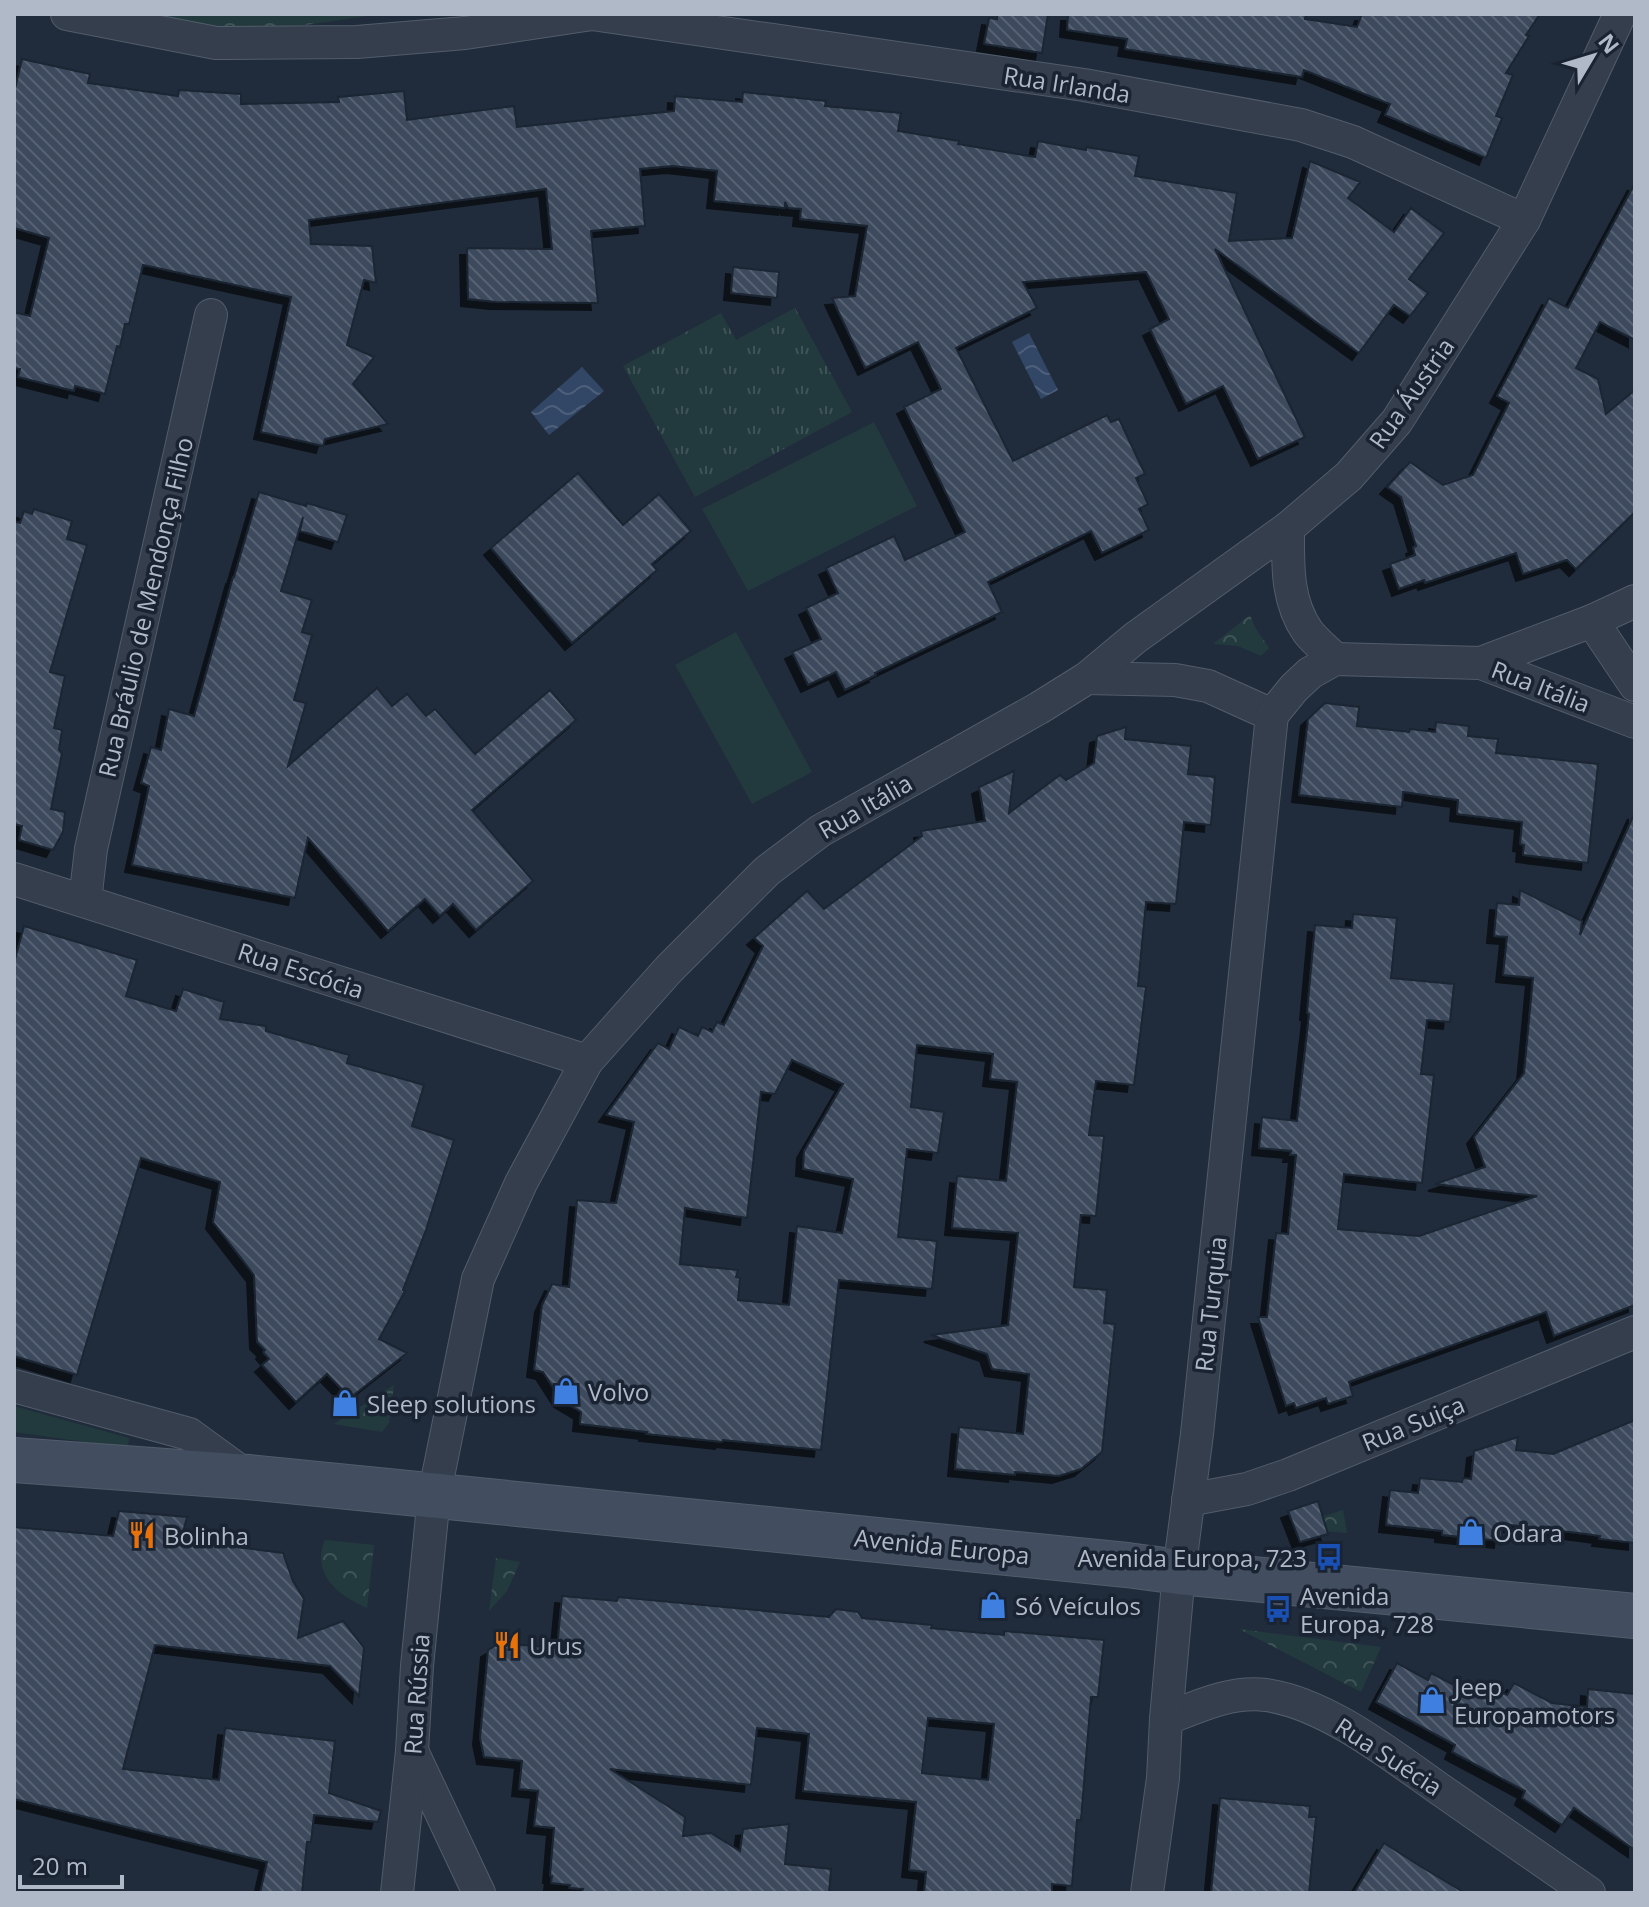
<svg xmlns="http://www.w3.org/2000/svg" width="1649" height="1907" viewBox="0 0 1649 1907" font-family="'Open Sans',sans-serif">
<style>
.grass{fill:url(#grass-tufts)}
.park{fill:url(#park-crowns)}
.garden{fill:#223a3d}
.water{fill:url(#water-waves)}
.building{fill:url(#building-back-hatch);stroke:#1b2533;stroke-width:2;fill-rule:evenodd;filter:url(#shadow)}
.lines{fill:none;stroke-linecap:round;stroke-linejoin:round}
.minor-casing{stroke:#525c6a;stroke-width:34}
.secondary-casing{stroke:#525c6a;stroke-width:46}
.minor{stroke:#343e4c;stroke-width:32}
.secondary{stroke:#424d60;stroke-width:44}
.labels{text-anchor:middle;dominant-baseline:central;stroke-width:7;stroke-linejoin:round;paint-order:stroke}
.street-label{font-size:24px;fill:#afb9c8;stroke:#192331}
.poi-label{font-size:24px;fill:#afb9c8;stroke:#192331;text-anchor:start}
</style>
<defs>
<pattern id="grass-tufts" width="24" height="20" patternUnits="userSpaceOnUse" patternTransform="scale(2)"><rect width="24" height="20" fill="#223a3d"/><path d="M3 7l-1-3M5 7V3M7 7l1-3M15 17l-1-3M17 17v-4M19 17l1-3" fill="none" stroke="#405458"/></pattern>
<pattern id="park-crowns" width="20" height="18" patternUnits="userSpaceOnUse" patternTransform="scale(2)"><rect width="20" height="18" fill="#223a3d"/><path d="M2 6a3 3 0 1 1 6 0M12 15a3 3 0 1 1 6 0" fill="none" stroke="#405458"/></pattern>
<pattern id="water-waves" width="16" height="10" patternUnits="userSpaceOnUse" patternTransform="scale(2)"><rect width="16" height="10" fill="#324765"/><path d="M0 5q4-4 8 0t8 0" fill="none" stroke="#4d5f7a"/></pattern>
<pattern id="building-back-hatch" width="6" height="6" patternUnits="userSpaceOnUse" patternTransform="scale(2)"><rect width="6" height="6" fill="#3c4a5c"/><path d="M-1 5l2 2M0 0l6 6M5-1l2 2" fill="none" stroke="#566272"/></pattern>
<filter id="shadow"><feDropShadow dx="-7" dy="7" stdDeviation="0" flood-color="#0009"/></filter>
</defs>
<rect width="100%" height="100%" fill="#202c3c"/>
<!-- grass -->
<path class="grass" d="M795,308l57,104 -157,85 -72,-131 98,-53 15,27z"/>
<!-- park -->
<g class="park">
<path d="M139,14h242l-144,21z"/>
<path d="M1250,615l6,14 13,19 -8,8 -23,-10 -25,-2z"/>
<path d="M394,1385l-5,38 -7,9 -48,-8z"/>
<path d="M1343,1510l4,23 -62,-5z"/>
<path d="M325,1540l49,5 -7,63c-27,-12 -57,-33 -42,-68z"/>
<path d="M496,1558l24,4 -13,29 -18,20z"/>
<path d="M1239,1629l142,18 -20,45z"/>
</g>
<!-- garden -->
<g class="garden">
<path d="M874,422l43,84 -169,85 -46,-82z"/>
<path d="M736,632l76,140 -60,32 -77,-139z"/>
<path d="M14,1406l115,32 -1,10 -114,-16z"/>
</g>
<!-- water -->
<g class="water">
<path d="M1029,333l29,57 -17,9 -29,-57z"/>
<path d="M582,367l22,24 -55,44 -18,-23z"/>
</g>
<!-- building -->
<g class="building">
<path d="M997,14h51l-6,39 -58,-9 5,-26 8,1z"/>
<path d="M1068,14h238l-1,5 52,8 5,-13h178l-14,21 3,1 -23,37 7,2 -17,41 6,2 -16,40 -101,-43 5,-11 -86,-34 -2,7 -177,-28 2,-10 -60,-9z"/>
<path d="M22,59l68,15 -2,9 90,13 1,-6 62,4v10l98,-2 -1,-5 66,-6 3,29 107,-14 3,21 157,-16 1,-15 67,6 1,-10 83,9 -1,5 76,7 -3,18 61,10 -1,3 77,13 3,-16 48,9v-3l53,9 -4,20 102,17 -8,48 63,-3 18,-77 50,21 -12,16 46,34 17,-24 33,25 -35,46 19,14 -18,23 -16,-11 -35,48 -144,-104 90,188 -47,22 -35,-73 -37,18 -36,-75 19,-10 -23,-47 -123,10 14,26 -81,40 57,113 94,-46 4,7 8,-3 26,55 -9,4 12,26 -9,5 10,21 -47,23 -11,-22 -103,51 14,30 -127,61 1,2 -31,15 -9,-18 -28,13 -16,-33 29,-13 -15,-31 32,-15 -12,-25 68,-32 11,24 60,-28 -61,-125 37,-18 -23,-47 -53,26 -33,-70 23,-2 12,-70 -67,-7 1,-10 -13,-1 -3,-6v6l-71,-7 3,-30 -44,-5 -33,3 5,57 -54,5 7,72 -102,-1 -28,-3 -1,-51 85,1 -6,-60 -237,31 2,24 61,2 4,37 -12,-3 -17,65 27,12 -21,27 35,40 -63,15 -2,7 -62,-14 30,-135 -148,-32 -14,59h-4l-5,23 -3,-1 -12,48 -30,-8 -1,5 -56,-14 2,-8 -6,-1v-56l16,4 19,-78 -35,-10v-135z"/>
<path d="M1635,183v157l-35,-18 -24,46 22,11 8,35 29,-24v122l-59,57 -9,-9 -44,14 -7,-21 -91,30 -1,-3 -25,9 -9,-25 25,-9 -2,-8 3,-1 -15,-49 -14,-10 23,-25 33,23 30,-10 36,-72 -12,-7 52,-98 19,10z"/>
<path d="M733,267l46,5 -2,26 -46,-5z"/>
<path d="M578,473l45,52 36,-31 32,37 -39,33 5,6 -85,73 -81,-95z"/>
<path d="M259,492l47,14 1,-3 40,12 -9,27 -38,-11 3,-14 -22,74 31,9 -10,32 10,3 -18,65 12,3 -18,63 89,-78 15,18 15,-12 19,22 9,-7 40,45 75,-64 26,30 -104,90 61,71 -57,49 -23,-26 -13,12 -15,-17 -37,32 -80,-93 -13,60 -163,-33 17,-79 -8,-3 10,-36 10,3 8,-41 25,7 39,-139h1z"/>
<path d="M34,509l38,12 -5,18 20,6 -37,127 15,4 -11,52 8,2 -3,20 3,3 -11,56 14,3 -2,20 -10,18 -34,-10 3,-14 -8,-2v-303l6,2 4,-12 8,3z"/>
<path d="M1325,703l34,4 -2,19 52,6 1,-3 25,3 1,-10 33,4 -1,10 30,3 -2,14 102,11 -10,99 -65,-8 1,-10 -4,-1 2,-22 -65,-8 1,-14 -55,-8 -1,15 -103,-12 9,-76z"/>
<path d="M1126,727l-1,12 66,7 -3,28 27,3 -4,48 -27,-3 -8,82 -30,-2 -8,84 8,1 -12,98 -38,-4 -7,54 15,1 -8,80 -15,-1 -7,72 33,3 -3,33 11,1 -13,128 -21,17 -22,7 -44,-4v3l-60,-6 4,-42 64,7 6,-60 -37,-5 -5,-15 -56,-19 77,-10 10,-92 -66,-5 5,-52 49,5 11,-99 -27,-3 3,-25 -76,-9 -6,62 33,5 -6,41 -31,-4 -9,88 39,4 -5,48 -93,-9 -18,170 -98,-10 -1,2 -76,-8 1,-2 -67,-8 1,-12 -20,-12 -18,-28 -9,-2 8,-65 10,-21 17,3 8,-87 39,3 18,-81 -28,-7 52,-72 11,6 10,-22 19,9 4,-9 10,5 5,-10 7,3 39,-79 -9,-8 53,-47 17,18 98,-73 -1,-5 64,-10 -6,-34 35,-16 -5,42 51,-38 6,5 28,-17 3,-27zM792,1060l51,24 -39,67 -1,18 50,10 -11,54 -45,-7 -8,79 -51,-5 2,-22 -4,-1 2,-7 -58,-6 5,-56 62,10 14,-126 14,2z"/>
<path d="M1635,812v493l-81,31 -8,-24 -197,70 4,14 -25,8 -2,-6 -30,10 -2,-5 -8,3 -28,-89h9l9,-84 12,1 8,-79h-6l1,-4 -32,-3 3,-31 35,4 12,-107 -2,-1 8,-88 37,3 1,-14 44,4 -6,60 63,6 -4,38 -23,-2 -6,54 13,1 -12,108 -78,-9 -6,55 81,7 118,-40 -102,-12 50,-17 -11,-30 50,-64 9,-95 -30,-3 4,-38 -13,-1 3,-33 22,2 1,-15 62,31 -2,14z"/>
<path d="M24,926l113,34 -11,36 50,15 7,-22 41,13 -4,17 46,7v5l83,24 -2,8 77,22 -12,41 42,14 -28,90 -23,60 2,1 -26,48 28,14 -57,45 -23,-24 -31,28 -34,-37 7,-6 -6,-7 2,-2 -8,-8 -3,-67 -41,-53 7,-40 -79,-24 -64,217 -63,-19v-393z"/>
<path d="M1635,1420v123l-36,-4 1,-3 -14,-2 -83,-10 -2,17 -59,-6v-4l-56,-6 4,-35 28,3 2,-15 42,4 1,-4 8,1 3,-28 44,-14 -2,13 37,4z"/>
<path d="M1318,1501l10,33 -28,8 -12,-31z"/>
<path d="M119,1511l68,6 -6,23 102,13 10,28 11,18 -6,39 45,-17 21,27 -5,48 -29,-30 -175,-21 -32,124 96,11 6,-52 110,13 -6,52 52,18 -3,11 -64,-7 -3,27h-4l-5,51h-42l7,-31 -253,-63v-272l99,9z"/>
<path d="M562,1596l55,5 1,-4 211,20 7,-8 22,3 4,6 70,7 -1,3 73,7v-4l100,9 -6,57h-7l-10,123h-4l-5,66 -20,-2v9h-128l2,-21 -17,-2 7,-68 -113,-11 6,-57 -52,-6 -6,57 -141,-16 75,48 -2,19 28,-3 29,18 3,-22 46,-5 -4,40 46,5 -2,24h-247l1,-4 -14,-1 1,-3 -19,-2 1,-7h-2l4,-48 -20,-2 4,-35 -19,-2 3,-28 -38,-4 -4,-19 8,-88 12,-7 57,5zM928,1718l66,6 -6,56 -66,-7z"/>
<path d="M1397,1663l31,17 3,-7 40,21 7,-14 29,15 7,-12 38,20 35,4 1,-18 47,5v156l-61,-42 -12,17 -40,-27 3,-7 -73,-39 3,-7 -79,-43z"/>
<path d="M1220,1798l90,8 -1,11h7l-7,76h-98z"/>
<path d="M1384,1843l36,23 45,27h-111z"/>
</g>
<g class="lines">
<!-- minor casing -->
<g class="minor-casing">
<g id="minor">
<path d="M67,14l149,29h11l130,-1 108,-9 127,-19 492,71 217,40 52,17 171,78"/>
<path d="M1288,528c0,36 -2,73 20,104 8,10 18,18 27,27"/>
<path d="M1592,621l43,64"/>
<path d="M1481,663l111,-42 43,-20"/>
<path d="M1087,678l88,2 33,6 64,29"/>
<path d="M1272,715l22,-27 16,-15 25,-14 146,4 154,59"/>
<path d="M14,879l573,182"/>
<path d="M85,901l6,-52 120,-534"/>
<path d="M14,1386l175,48 59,43"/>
<path d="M1188,1500l59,-11 41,-14 347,-143"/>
<path d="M1166,1719c33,-13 64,-28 100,-24 59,8 124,59 172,93 50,35 101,70 151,105"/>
<path d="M412,1751l67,142"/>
<path d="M397,1893l15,-142 5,-85 17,-170 44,-217 43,-96 66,-122 82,-92 98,-98 53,-40 219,-123 48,-30 48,-40 153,-110 61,-52 48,-55 127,-201 96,-206"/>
<path d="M1147,1893l16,-115 3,-59 13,-147 18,-138 75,-719"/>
</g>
</g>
<!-- secondary casing -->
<g class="secondary-casing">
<path id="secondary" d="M14,1460l234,17 879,88 52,7 456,44"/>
</g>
<!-- minor -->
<use href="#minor" class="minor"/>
<!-- secondary -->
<use href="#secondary" class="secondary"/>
</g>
<!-- icons -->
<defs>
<g id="shop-bare" transform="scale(2.16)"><path d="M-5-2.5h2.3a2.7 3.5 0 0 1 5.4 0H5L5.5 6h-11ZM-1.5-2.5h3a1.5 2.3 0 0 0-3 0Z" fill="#3f7fe0" stroke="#192331" stroke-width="2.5" paint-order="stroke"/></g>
<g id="restaurant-bare" transform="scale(2.16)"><path d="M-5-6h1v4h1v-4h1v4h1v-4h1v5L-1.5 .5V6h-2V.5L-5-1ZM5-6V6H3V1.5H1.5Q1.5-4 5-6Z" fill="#e8710a" stroke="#192331" stroke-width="2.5" paint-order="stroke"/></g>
<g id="bus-bare" transform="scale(2.16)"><path d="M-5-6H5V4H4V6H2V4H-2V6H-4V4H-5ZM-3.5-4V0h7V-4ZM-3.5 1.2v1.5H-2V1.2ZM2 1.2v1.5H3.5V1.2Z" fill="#1a4fb4" stroke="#192331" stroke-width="2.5" paint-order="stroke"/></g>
</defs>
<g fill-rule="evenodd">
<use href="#shop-bare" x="566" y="1391"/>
<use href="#shop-bare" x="345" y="1403"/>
<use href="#shop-bare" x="1471" y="1532"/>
<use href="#restaurant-bare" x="142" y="1535"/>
<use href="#bus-bare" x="1329" y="1557"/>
<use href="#shop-bare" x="993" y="1605"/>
<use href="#bus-bare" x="1278" y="1609"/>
<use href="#restaurant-bare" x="507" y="1645"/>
<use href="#shop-bare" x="1432" y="1700"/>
</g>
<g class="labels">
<!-- street labels -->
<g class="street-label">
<text transform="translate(1067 84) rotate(9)">Rua Irlanda</text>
<text transform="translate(1411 393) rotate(-55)">Rua Áustria</text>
<text transform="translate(145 607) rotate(-77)">Rua Bráulio de Mendonça Filho</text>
<text transform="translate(1541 686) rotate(21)">Rua Itália</text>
<text transform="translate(865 806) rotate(-30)">Rua Itália</text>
<text transform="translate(301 970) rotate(18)">Rua Escócia</text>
<text transform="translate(1210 1304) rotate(-84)">Rua Turquia</text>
<text transform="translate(1413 1423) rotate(-22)">Rua Suiça</text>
<text transform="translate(942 1546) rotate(6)">Avenida Europa</text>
<text transform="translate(416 1694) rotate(-86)">Rua Rússia</text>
<text transform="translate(1389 1756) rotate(33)">Rua Suécia</text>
</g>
<!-- poi labels -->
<g class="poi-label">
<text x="588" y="1391">Volvo</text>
<text x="367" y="1403">Sleep solutions</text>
<text x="1493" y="1532">Odara</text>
<text x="164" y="1535">Bolinha</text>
<text x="1307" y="1557" text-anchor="end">Avenida Europa, 723</text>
<text x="1300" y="1595">Avenida<tspan x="1300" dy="28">Europa, 728</tspan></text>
<text x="1015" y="1605">Só Veículos</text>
<text x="529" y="1645">Urus</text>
<text x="1454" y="1686">Jeep<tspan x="1454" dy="28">Europamotors</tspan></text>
</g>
</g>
<!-- border -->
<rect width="1649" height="1907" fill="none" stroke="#afb9c8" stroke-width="32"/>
<!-- north arrow -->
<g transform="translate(1593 56) rotate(52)" stroke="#192331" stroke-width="6" paint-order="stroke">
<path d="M0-6L14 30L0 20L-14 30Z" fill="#afb9c8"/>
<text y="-12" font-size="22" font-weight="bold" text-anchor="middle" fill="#afb9c8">N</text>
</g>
<!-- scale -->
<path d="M20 1875v12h102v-12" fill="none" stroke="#afb9c8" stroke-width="4"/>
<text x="32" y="1875" font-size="24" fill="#afb9c8" stroke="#192331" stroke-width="6" paint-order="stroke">20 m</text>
</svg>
